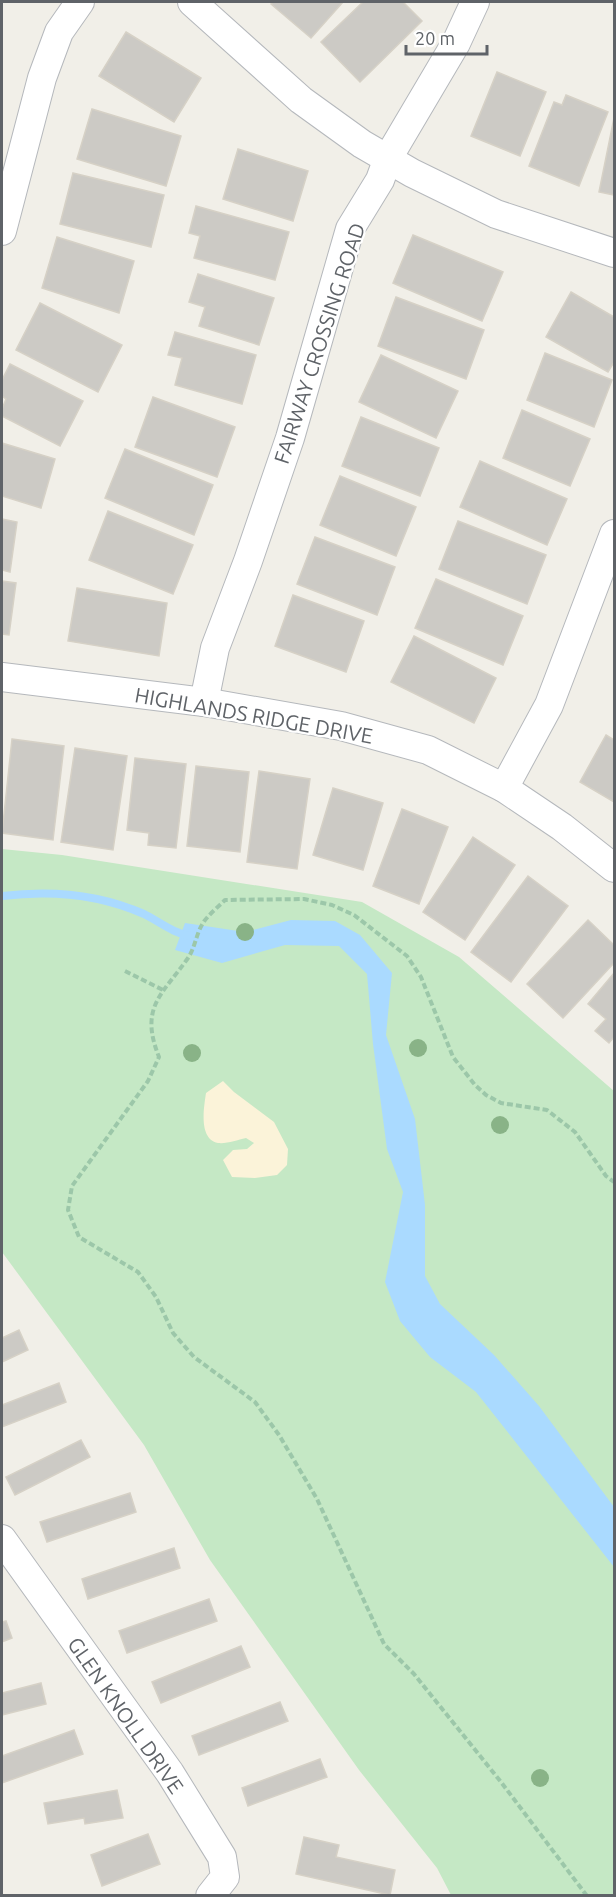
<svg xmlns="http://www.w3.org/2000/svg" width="616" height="1897" viewBox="0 0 616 1897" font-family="Ubuntu,sans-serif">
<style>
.green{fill:#c5e8c5}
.sand{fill:#fbf3d9}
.water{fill:#aadaff}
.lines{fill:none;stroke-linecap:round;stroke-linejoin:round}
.stream{stroke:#aadaff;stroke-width:8}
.building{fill:#cccac5;stroke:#d6d1c6;stroke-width:1.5}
.street-casing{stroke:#b5b8bc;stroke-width:30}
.path{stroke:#9cc7a9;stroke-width:4;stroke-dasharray:6 3;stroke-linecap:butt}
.street{stroke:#fff;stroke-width:28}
.tree{fill:#89b387}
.labels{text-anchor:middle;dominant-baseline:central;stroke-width:4.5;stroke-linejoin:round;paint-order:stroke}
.street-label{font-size:21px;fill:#5f6368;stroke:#fff}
</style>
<rect width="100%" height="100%" fill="#f1efe8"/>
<!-- green -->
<path class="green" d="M2,849l60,6 300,47 97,55 155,134v804h-163l-14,-27 -78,-98 -149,-210 -66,-115 -142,-193z"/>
<!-- sand -->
<path class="sand" d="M223,1081l11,11 40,30 14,27 -1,16 -10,10 -22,3 -23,-1 -9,-17 10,-10 14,-1 7,-6 -8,-5c-9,2 -19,6 -28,5 -20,-4 -14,-36 -12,-50z"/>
<!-- water -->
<path class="water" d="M291,920l44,1 25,14 32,38 -6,62 29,84 10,86v71l15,28 54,51 45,51 75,101v60l-138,-175 -46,-35 -30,-36 -15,-39 18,-90 -16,-43 -14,-105 -6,-70 -28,-28 -54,-1 -63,18 -47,-13 10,-27 60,9z"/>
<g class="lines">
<!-- stream -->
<path class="stream" d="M2,896c48,-6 97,-2 142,18 16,8 29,19 46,22"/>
</g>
<!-- building -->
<g class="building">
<path d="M273,2h70l-32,36 -40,-34z"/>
<path d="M363,2h40l19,19 -62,61 -39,-40z"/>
<path d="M126,32l75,46 -27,44 -75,-46z"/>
<path d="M497,72l49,20 -26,64 -49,-20z"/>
<path d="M566,95l42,17 -29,74 -50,-20 25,-64 8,3z"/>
<path d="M92,109l89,27 -15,50 -89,-27z"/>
<path d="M614,118v77l-15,-3z"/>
<path d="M238,149l70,22 -15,50 -70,-22z"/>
<path d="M73,173l91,22 -13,52 -91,-23z"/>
<path d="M196,206l93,26 -14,48 -81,-22 6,-22 -11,-3z"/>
<path d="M413,235l90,37 -21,49 -89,-38z"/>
<path d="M57,237l77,24 -15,52 -77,-25z"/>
<path d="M198,274l76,24 -15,47 -60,-19 6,-19 -16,-5z"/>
<path d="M571,292l43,25v45l-6,10 -62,-35z"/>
<path d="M396,297l88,33 -18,49 -88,-33z"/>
<path d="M40,303l82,42 -24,47 -82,-42z"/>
<path d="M175,332l81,23 -14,49 -67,-19 7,-27 -14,-3z"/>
<path d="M545,353l67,27 -18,47 -67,-27z"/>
<path d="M381,355l77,36 -22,47 -77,-36z"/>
<path d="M10,364l73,37 -23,45 -58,-30v-7l4,-10 -4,-3v-16z"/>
<path d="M153,397l82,30 -18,50 -82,-30z"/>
<path d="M522,410l68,29 -20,47 -67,-28z"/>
<path d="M361,417l78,31 -19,48 -78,-30z"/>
<path d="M2,443l53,16 -14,49 -39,-12z"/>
<path d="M125,449l88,36 -19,50 -89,-37z"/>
<path d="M480,461l87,38 -20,46 -87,-38z"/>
<path d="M340,476l76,31 -20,49 -76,-31z"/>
<path d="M108,511l85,34 -20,49 -84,-34z"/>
<path d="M2,519l15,3 -7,50 -8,-2z"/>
<path d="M458,521l88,34 -19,49 -88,-35z"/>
<path d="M315,537l80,30 -18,48 -80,-31z"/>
<path d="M436,579l87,37 -20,49 -88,-37z"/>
<path d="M2,581l14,2 -7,52 -7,-1z"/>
<path d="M77,588l90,15 -8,53 -91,-15z"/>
<path d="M293,595l71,26 -18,51 -71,-26z"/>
<path d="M414,636l82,42 -22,45 -83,-41z"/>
<path d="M606,735l8,5v62l-34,-20z"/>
<path d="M12,739l52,7 -11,94 -51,-7z"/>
<path d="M75,748l52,8 -14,94 -52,-8z"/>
<path d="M135,758l51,6 -10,84 -28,-3 1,-12 -22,-3z"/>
<path d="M196,766l53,6 -9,80 -53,-6z"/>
<path d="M259,771l51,8 -13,90 -50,-7z"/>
<path d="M333,788l50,15 -20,67 -50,-15z"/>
<path d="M402,809l46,18 -29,77 -46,-18z"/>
<path d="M473,837l42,28 -50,75 -42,-28z"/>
<path d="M528,876l40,30 -57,76 -40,-30z"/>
<path d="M588,920l26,25v18l-51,55 -36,-34z"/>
<path d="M614,973v64l-5,6 -14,-12 11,-12 -18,-15z"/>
<path d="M19,1330l9,20 -26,12v-24z"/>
<path d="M59,1383l7,19 -64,25v-22z"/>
<path d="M81,1440l9,17 -75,38 -9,-18z"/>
<path d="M130,1493l6,19 -89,30 -7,-20z"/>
<path d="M174,1548l6,20 -92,31 -6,-20z"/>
<path d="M209,1599l8,22 -90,32 -8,-22z"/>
<path d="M6,1621l6,17 -10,4v-20z"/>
<path d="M241,1646l9,21 -89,36 -9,-21z"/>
<path d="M41,1683l5,21 -44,11v-22z"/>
<path d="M280,1702l8,19 -89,34 -7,-19z"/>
<path d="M74,1730l9,24 -81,29v-27z"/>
<path d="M320,1759l7,18 -79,29 -6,-18z"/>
<path d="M117,1790l6,28 -38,6 -1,-6 -36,6 -4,-21z"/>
<path d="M148,1834l12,30 -58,22 -11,-31z"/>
<path d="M304,1837l35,8 -3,12 59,13 -5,25 -94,-21z"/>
</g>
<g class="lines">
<!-- street casing -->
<g class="street-casing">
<g id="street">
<path d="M192,2l109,98 61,44 50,29 84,41 118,39"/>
<path d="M2,231l40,-153 17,-46 21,-30"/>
<path d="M2,677l202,25 137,24 87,24 76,38 58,39 52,41"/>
<path d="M204,702l11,-54 33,-87 42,-123 60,-209 30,-49 8,-22 68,-115 19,-41"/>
<path d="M504,788l45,-83 65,-171"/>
<path d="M2,1539l168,234 52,84 3,20 -15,19"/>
</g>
</g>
<!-- path -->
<g class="path">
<path d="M125,971l38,19"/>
<path d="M587,1896l-86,-114 -87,-108 -30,-30 -67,-145 -38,-64 -24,-33 -61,-45 -21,-24 -17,-36 -18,-25 -59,-35 -11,-27 4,-24 76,-105 11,-24c-20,-50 3,-62 29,-99 7,-10 8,-24 15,-35 5,-8 15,-16 22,-23l79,-1 28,6 22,10 53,41 14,21 32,80 22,28 11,10 15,8 46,7 28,22 31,44 8,6"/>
</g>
<!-- street -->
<use href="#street" class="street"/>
</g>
<!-- trees -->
<g class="tree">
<circle cx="245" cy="932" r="9"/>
<circle cx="418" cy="1048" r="9"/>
<circle cx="192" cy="1053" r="9"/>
<circle cx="500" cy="1125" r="9"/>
<circle cx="540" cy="1778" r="9"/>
</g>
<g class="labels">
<!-- street labels -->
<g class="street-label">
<text transform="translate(319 343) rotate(-72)">FAIRWAY CROSSING ROAD</text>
<text transform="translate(254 715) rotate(10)">HIGHLANDS RIDGE DRIVE</text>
<text transform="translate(126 1715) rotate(55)">GLEN KNOLL DRIVE</text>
</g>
</g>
<!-- border -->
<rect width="616" height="1897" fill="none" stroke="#5f6368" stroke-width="6"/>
<!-- scale -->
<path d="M406 45v9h81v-9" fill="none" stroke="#5f6368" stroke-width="3"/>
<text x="415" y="45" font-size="18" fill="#5f6368" stroke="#ffffff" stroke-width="4.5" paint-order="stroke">20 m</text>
</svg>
